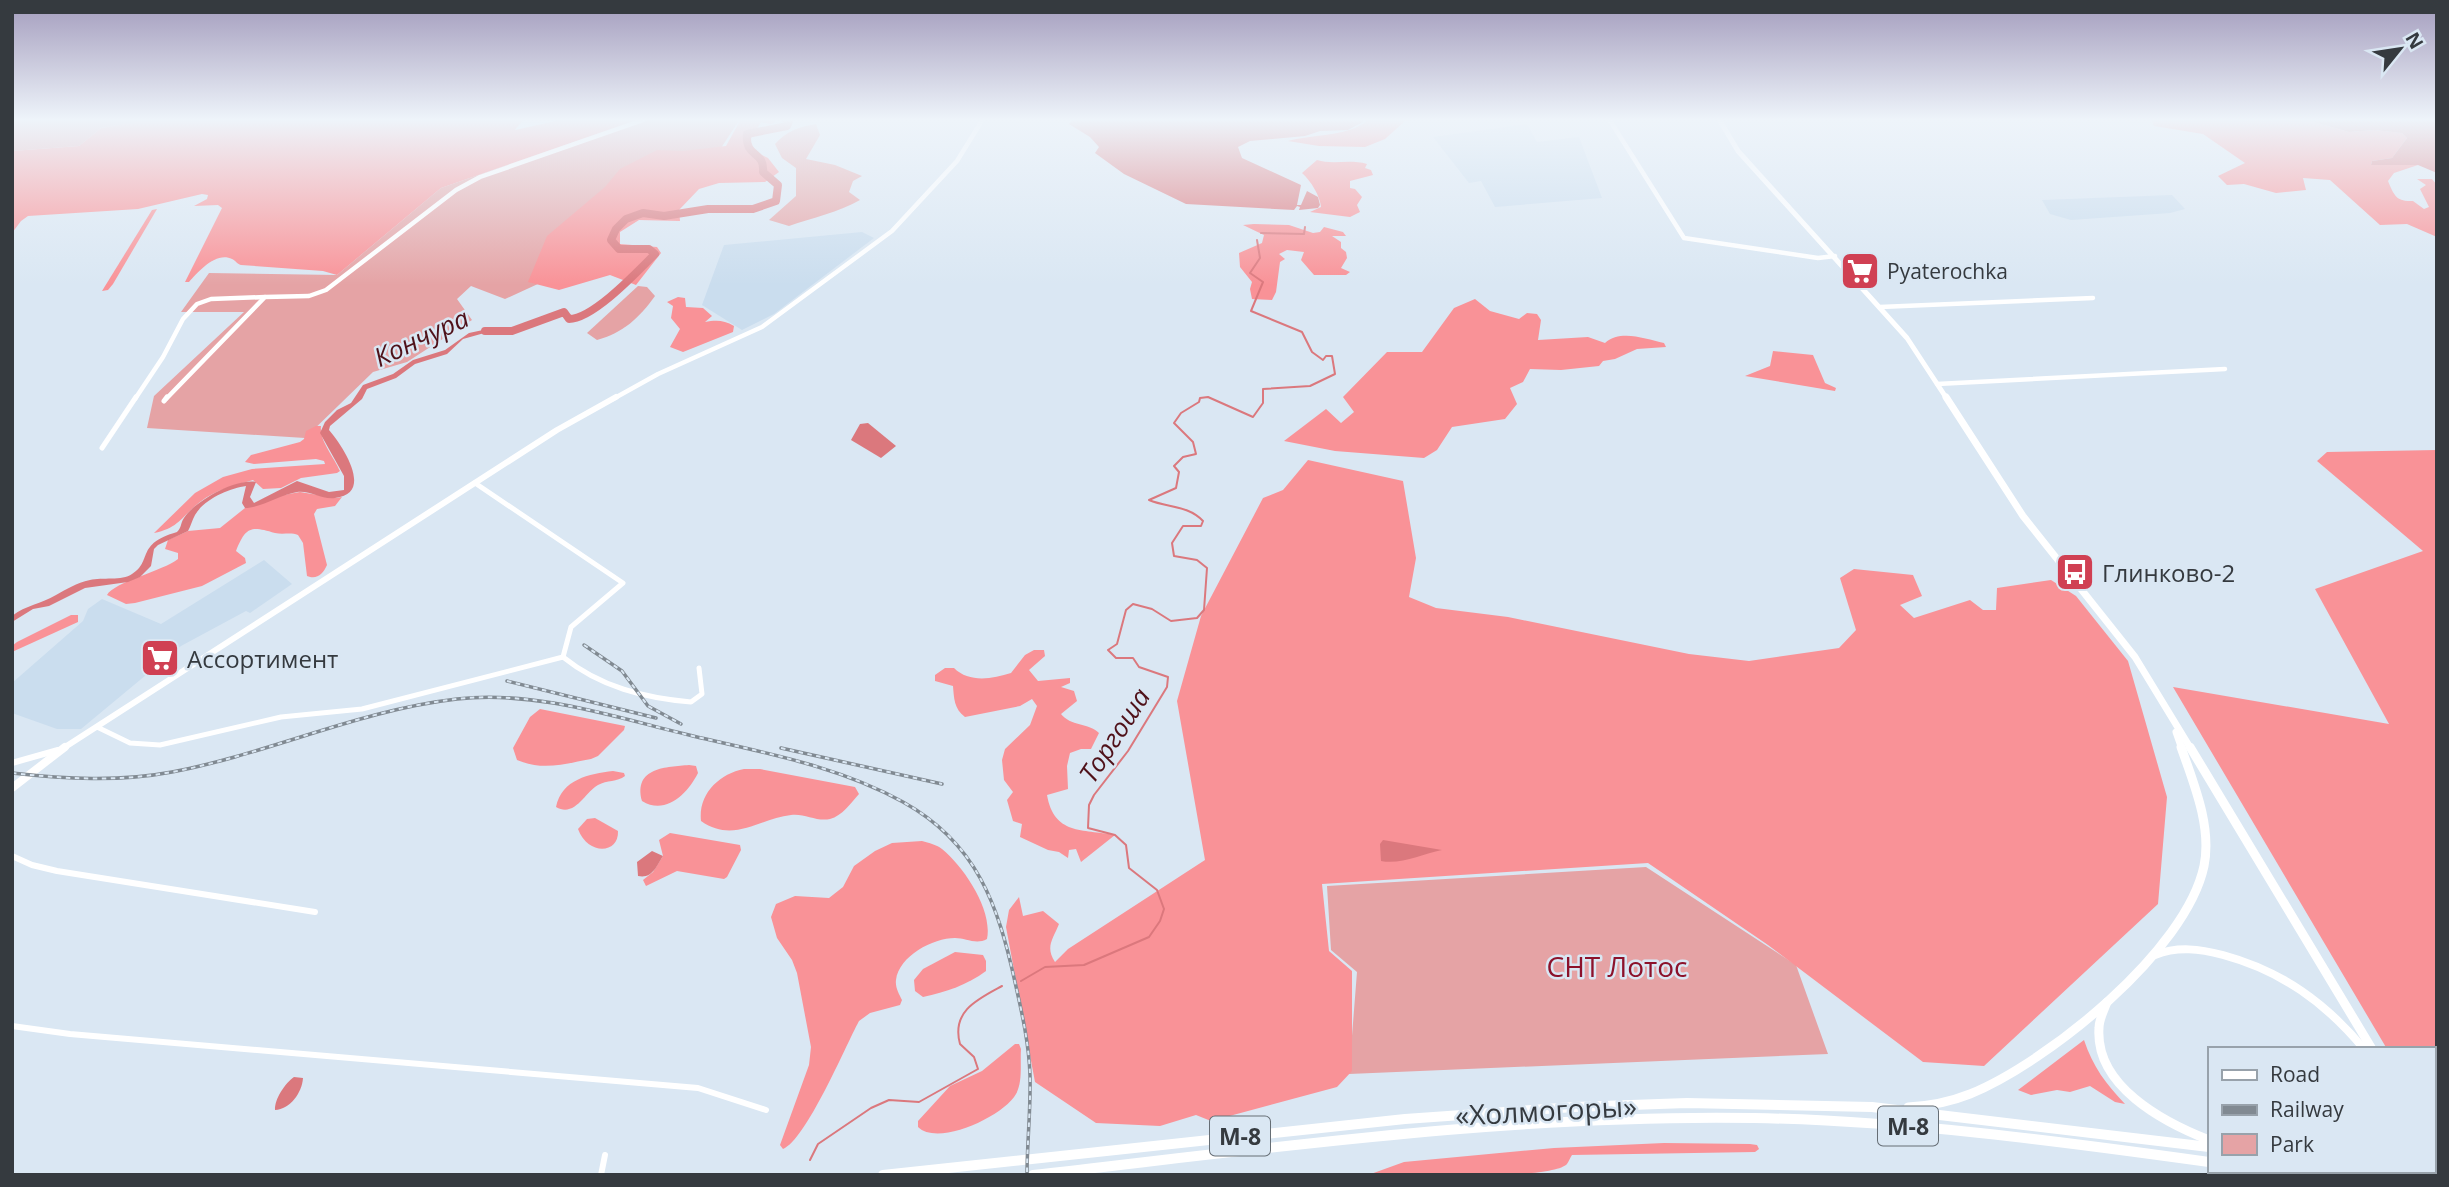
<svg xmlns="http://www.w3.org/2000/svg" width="2449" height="1187" viewBox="0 0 2449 1187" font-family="'Open Sans',sans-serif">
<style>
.built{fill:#caddee}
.green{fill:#e5a3a5}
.forest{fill:#f99297}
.water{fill:#db787d}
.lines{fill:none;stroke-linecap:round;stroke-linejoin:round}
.stream{stroke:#db787d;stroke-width:2}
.river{stroke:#db787d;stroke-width:8}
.minor-far2{stroke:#fff;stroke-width:4.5}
.minor-far1{stroke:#fff;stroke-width:5}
.minor{stroke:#fff;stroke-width:6}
.tertiary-far2{stroke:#fff;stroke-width:4.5}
.tertiary-far1{stroke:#fff;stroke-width:6}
.tertiary{stroke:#fff;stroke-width:8}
.secondary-far2{stroke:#fff;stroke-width:5}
.secondary-far1{stroke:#fff;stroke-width:7}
.secondary{stroke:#fff;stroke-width:9}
.trunk{stroke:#fff;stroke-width:10}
.rail-casing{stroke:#818a92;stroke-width:3.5}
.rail{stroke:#dae7f3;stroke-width:2;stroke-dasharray:4.5;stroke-linecap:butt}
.labels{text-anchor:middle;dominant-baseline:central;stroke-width:5;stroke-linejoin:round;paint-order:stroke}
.far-poi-label{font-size:21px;fill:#353a3f;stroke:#dae7f3;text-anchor:start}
.shield{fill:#dae7f3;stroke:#666e75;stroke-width:2}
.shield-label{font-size:23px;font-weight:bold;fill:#353a3f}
.poi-label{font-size:24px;fill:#353a3f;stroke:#dae7f3;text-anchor:start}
.water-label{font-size:26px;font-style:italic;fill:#4f1119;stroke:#dae7f3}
.near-park-label{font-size:28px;fill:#8c122b;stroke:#dae7f3}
.near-street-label{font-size:28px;fill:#353a3f;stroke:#dae7f3}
</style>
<rect width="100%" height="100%" fill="#dae7f3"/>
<!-- built -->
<g class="built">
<path d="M1527,124l10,18 42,-5 23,61 -107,9 -14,-26 -12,2 -36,-46z"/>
<path d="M2172,195l13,14 -15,4 -99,7 -21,-6 -8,-14z"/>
<path d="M862,232l12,6 -100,76 -32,16 -40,-25 22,-60z"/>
<path d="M264,560l28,24 -42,29 -4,-2 -65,35 -100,83h-24l-45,-16v-30l71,-62 5,-12 14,-10 59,25z"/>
</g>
<!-- green -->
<g class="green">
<path d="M12,119h140l-51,9 -22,18 -67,5z"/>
<path d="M626,119h114l-19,29 -181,135 -35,16 -34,-13 -14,13 15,21 -65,42 -34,10 -68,66 -158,-10 7,-32 90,-84h-63l28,-39 128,2 104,-87 179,-62z"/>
<path d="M816,124l4,11 -14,24 29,6 27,11 -9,5 -4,11 11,8c-21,12 -48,18 -71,26l-20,-6 27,-24v-28l-14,-10 -7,-14c12,-13 23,-17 41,-20z"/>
<path d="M638,286l9,1 8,9c-16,22 -32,37 -58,44l-10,-7z"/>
<path d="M1646,867l150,98 32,89 -479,20 8,-102 -26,-22 -4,-64z"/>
</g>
<!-- forest -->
<g class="forest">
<path d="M152,119h372l-9,11 50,-11h61l-6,7 -179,62 -104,87 -14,-4 -82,-6c-4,-1 -6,-5 -9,-6 -16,-8 -34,13 -43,23h-4l37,-74 -4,-3 -24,1 13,-7 1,-4 -6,-1 -64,15 -110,7 -7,5 -9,12v-82l67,-5 22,-18z"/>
<path d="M741,119h37l-6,5 -11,-2 -11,18 2,10 16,8 11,14 -14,10 -46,1 -20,6 -20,21 1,11 -41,-1 -19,12v12l37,3 4,6 -25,32 -26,-10 -51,15 -31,-8 19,-46 58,-49 15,-18 37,-19 26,1 43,-5z"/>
<path d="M1366,119h51l-12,2 -20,18 -20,8 -46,-1 -31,-5c26,-7 56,-4 78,-19z"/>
<path d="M2151,119h152l46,13 25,-2 28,3 5,5 -15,20 -20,3 -1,4h47l-24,8 -6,8c6,14 8,21 25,20l11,8 5,-2 -9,-18 6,-4 -9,-6h15l5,6v52l-30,-13 -27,1 -50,-45 -27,-2 3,12 -30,3 -32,-9 -17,1 -9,-9 27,-13 -42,-29 -49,-8z"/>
<path d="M1317,160c15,5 33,-1 50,4l-2,4 6,2 2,5 -23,6v7l5,1 7,8 -5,8 3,7 -10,5 -40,-5 11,-5c-1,-11 -10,-26 -19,-34z"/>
<path d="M157,209l-44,75 -5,6 -6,1 50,-81z"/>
<path d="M1254,224l35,1 24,8 7,-1 4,-5 19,5 3,4h-14l9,6v6l5,4 1,6 -6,10 9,4 -4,3h-32l-13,-15 3,-8 -17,-2 -8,4 6,5 -5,3 -4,30 -4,8 -20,-1 -2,-10 2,-7 -12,-15 -1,-14 23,-10 2,-8 -21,-10z"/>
<path d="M678,297l7,1 1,9 17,1 9,8 -7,6c11,-2 19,-2 29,4l-1,6 -50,20 -13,-5 10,-18 -9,-11 2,-12 -6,-4z"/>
<path d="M1475,299l15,12 29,8 8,-6 10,1 4,6 -3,20 50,-3 17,6c16,-14 40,-4 59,0l2,4 -29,2 -22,10 -12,2 -4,5 -38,4 -31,-1 -7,13 -13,6 7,16 -12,15 -53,8 -15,23 -13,8 -89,-7 -51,-10 42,-32 15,14 13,-11 -11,-15 44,-45h35l32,-44z"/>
<path d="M1773,351l40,4 12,28 11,5 -1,3 -90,-15 25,-10z"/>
<path d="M316,426h5c-2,14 13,31 19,45l-3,2 -36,5 -20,10 -18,1 -10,-9c-18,5 -38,10 -53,22 -19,15 -21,26 -46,31l41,-40 28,-16 29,-8 73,-5 -1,-3 -8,-2 -62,5 -9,-2 6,-7 49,-13 4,-3 2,-8z"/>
<path d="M2437,450v683l-4,-6v-78h-46l-214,-362 216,37 -74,-135 108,-38 -106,-90 10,-9z"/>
<path d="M1308,460l95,21 13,77 -7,39 27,11 72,9 181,37 60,7 90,-13 17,-18 -16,-52 14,-9 59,6 9,21 -22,9 14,13 56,-18 13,10h13l1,-22 54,-8 25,16 52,65 39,136 -9,107 -174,162 -61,-4 -155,-117 -120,-82 -326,21 7,67 23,20v100l-15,16 -126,34 -15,-6 -36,11 -64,-3 -61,-41 -29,-155 3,-17 10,-13 4,19 20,-5 16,13c-6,15 -14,23 -4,38l13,-13 137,-89 -28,-159 24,-85 62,-118 20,-8z"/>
<path d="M300,492l36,6 6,-1 -7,9 -18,3 -3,5 13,51c-4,9 -10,15 -20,11l-4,-33 -5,-8c-7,-3 -15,0 -23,-2 -24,-7 -29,-7 -39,18l9,7 1,5 -44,23 -67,17 -9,1 -19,-9c7,-13 56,-24 71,-36v-6l-13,-4 3,-9 20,-9 32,-3 25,-20 33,-12z"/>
<path d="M71,615h7v7l-66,30v-6l5,-4z"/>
<path d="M1034,650h10l1,6 -16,14 9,11 32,-3v5l-9,4 13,4 3,10 -16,13c9,12 28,9 38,19l-8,16h-10l-11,4 -3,13 1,23 -21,6c7,40 35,34 68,40l-34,27 -5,-13 -7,1 -1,8 -9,-6 -11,-2 -28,-13 2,-13 -9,-3 -6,-21 6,-8 -9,-12 -2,-20 3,-11 25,-24 7,-19 -5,-7 -12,7 -55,11c-11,-8 -11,-19 -12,-31l-18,-5v-6l10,-7h9c15,15 38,11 57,5l14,-18z"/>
<path d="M540,709l85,17 -1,4 -26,26 -7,3c-27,5 -48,12 -74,1l-4,-12 17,-31z"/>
<path d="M689,765l7,1 2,7c-10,20 -32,43 -56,28 -9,-34 25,-34 47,-36z"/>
<path d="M744,769h16l95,18 4,7c-8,9 -17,22 -29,25 -13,3 -26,-6 -39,-4 -31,3 -57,29 -90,6 -3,-27 18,-47 43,-52z"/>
<path d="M613,771l11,2 1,3c-8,6 -18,4 -27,9 -13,7 -23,33 -42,22 6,-28 33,-33 57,-36z"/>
<path d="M595,818l23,13c1,23 -30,25 -40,-2l9,-10z"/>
<path d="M670,833l70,12 1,5 -14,27 -3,2 -47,-8 -31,15 -3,-6 10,-8 10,-16 -4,-16z"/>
<path d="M922,841c7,2 15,4 20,8 22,18 51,61 45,90 -11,6 -21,-1 -32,-1 -22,0 -56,18 -59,42 -1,7 3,14 6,20l-2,5 -30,8 -11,8c-14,26 -53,119 -76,128l-3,-4 29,-80 2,-18 -14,-74 -5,-13 -15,-22 -6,-21 5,-13 19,-8 34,2 14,-11 11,-21 21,-15 17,-8z"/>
<path d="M955,952l28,3 3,6v10c-19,14 -40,21 -63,26l-8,-6 -1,-11 9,-11z"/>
<path d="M2084,1040c9,27 22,44 41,64l-10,-2 -25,-16 -20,6 -13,-2 -26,5 -13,-5z"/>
<path d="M1015,1044h4l2,5c-1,13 2,33 -5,45 -12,22 -78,53 -98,33v-6l32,-35 32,-15z"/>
<path d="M1664,1143l86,1 7,1 2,4 -4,3 -183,3c-2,3 -3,6 -5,9 -16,17 -168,11 -199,11l36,-13 150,-14z"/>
</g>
<!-- water -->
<g class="water">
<path d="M1073,119h289l1,3 -15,8 -28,1 -15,5 -55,5 -12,6 4,11 59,27 -4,20h4l6,-14 11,6 2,8 -2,3 -19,2 1,-3 -3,-1 -3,4 -108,-6 -62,-30 -29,-21 4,-6 -9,-10 -21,-13z"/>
<path d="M2303,119h134v54l-19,-8h-47l1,-4 20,-3 15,-20 -5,-5 -28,-3 -25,2z"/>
<path d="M497,327l-2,3 -32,9 -16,15 -32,10 -19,14 -29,11 -5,10 -32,27 -1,4c13,15 46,64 6,68 -13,2 -25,-8 -38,-6 -17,3 -37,16 -52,16l-3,-5 4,-17c-16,2 -42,13 -51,29 -3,5 -4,11 -7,16l-30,14 -4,4 -3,17 -11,11 -12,5 -43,6 -36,18 -16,3 -21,13v-6c14,-11 29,-12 44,-21 11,-6 20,-12 34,-15 12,-3 32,1 42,-6 21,-13 3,-30 45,-42 5,-5 3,-8 7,-14 11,-17 52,-40 72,-36l-6,15 4,6 43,-22 32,11 15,-2v-14l-24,-43 5,-11 12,-12 14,-7 12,-18 30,-11 20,-14 32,-10 24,-17z"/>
<path d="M868,423l28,23 -15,12 -30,-18 9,-16z"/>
<path d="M1383,840l59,10c-20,4 -41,15 -61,11l-1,-17z"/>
<path d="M652,851l11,5c-7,11 -11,23 -25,20l-1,-14z"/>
<path d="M294,1077l9,1c-1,15 -13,31 -28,32 -1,-10 10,-27 19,-33z"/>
</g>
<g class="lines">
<!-- stream -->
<g class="stream">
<path d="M1261,233l43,1 1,-7"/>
<path d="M1021,981l24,-14 39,-2 65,-28 11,-16 4,-12 -7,-19 -28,-22 -3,-23 -11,-10 -27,-7 1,-23 5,-10 34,-44 39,-64 1,-10 -29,-10 -6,-9h-17l-8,-8 9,-6 9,-34 7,-6 19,5 19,12 26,-3 7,-8 3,-42 -10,-8 -23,-4 -2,-13 11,-17h18l2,-5c-15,-16 -35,-13 -54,-21l27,-12 3,-16 -5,-6 9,-9 13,-3 -3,-12 -19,-19 7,-10 18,-11 1,-4 8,-1 45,20 10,-14v-14l47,-3 25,-12 -3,-18h-6l-3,4 -11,-8 -10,-20 -51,-21 12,-29 -13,-9 10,-15 -3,-18"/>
<path d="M810,1160l8,-16 53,-36 18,-8 30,2 59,-33 -4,-12 -14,-13c-9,-33 18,-45 42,-58"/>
</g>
<!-- river -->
<path class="river" d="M485,331h27l52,-19 5,7c24,0 68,-47 86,-65l-6,-5h-30l-8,-9 5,-11 10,-10 17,-6 21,3 44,-7h45l23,-8 2,-16 -15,-13c2,-22 -18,-13 -16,-38l40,-8 2,-5 -4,-2"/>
<!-- minor-far2 -->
<g class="minor-far2">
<path d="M1609,119l75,119 134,20 17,-2"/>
<path d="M1880,307l213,-9"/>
<path d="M1937,384l288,-15"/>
<path d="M135,399l28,-42 20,-38 14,-15 14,-5 54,-2"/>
<path d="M166,399l99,-102 44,-1 17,-6 130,-100 24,-13 166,-58"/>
</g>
<!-- minor-far1 -->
<g class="minor-far1">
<path d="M164,401l3,-4"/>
<path d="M102,448l34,-51"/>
<path d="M475,483l148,100 -52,44 -8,30c37,30 82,41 128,45l11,-8 -3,-26"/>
<path d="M97,727l33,16 30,2 121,-28 81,-8 201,-52"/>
</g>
<!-- minor -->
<g class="minor">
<path d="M12,763l46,-13"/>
<path d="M12,856l20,9 25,6 258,41"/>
<path d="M12,1026l58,8 628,54 68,22"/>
<path d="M601,1175l4,-20"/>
</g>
<!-- tertiary-far2 -->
<path class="tertiary-far2" d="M613,399l45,-25 104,-47 130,-96 65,-70 26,-42"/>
<!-- tertiary-far1 -->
<path class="tertiary-far1" d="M62,749l495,-319 59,-33"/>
<!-- tertiary -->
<g class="tertiary">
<path d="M12,788l53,-41"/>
<path d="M2155,955c23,-9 45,-6 68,0 59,16 103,48 141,94"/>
</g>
<!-- secondary-far2 -->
<path class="secondary-far2" d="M1719,119l19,32 169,187 40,61"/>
<!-- secondary-far1 -->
<g class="secondary-far1">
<path d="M1946,397l77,119 112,141 56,92"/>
<path d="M2176,732l6,17"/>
</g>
<!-- secondary -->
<g class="secondary">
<path d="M2190,747l182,302"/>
<path d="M2107,1002c-3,8 -8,17 -8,26 -4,58 64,94 110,112"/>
<path d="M1908,1107c22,-1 42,-5 62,-13 78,-32 216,-143 234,-228 8,-39 -10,-82 -23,-119"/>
<path d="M2433,1159l4,6"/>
</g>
<!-- trunk -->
<g class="trunk">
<path d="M2270,1171l26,4"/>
<path d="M2371,1171l22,4"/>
<path d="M883,1175l522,-56 169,-12 113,-4 185,4 337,40"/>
<path d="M1033,1175c239,-27 480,-61 721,-57 153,3 304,23 455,44"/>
</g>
<!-- rail casing -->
<g class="rail-casing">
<g id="rail">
<path d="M584,645l38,26 26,35 33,18"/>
<path d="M507,681l149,37"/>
<path d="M781,748l161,36"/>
<path d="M12,773c53,6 107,9 160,-1 96,-18 187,-62 285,-73 80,-9 160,19 236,37 72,17 145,30 210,66 74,41 95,103 112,180 7,31 14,62 15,93 1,33 -3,67 -3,100"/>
</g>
</g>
<!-- rail -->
<use href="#rail" class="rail"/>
</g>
<!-- sky -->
<linearGradient id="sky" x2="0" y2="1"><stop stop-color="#a39cbd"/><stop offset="0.42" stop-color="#eef4fa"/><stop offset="1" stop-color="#eef4fa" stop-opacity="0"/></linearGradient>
<rect width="2449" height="285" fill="url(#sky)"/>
<!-- icons -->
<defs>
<g id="supermarket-square" transform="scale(2.0125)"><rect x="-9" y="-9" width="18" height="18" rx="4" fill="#d04053" stroke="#dae7f3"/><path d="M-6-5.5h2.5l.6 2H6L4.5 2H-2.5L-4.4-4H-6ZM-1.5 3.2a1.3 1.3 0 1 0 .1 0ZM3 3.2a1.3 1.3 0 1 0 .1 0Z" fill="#fff"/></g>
<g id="bus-square" transform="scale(2.0125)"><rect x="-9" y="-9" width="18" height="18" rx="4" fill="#d04053" stroke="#dae7f3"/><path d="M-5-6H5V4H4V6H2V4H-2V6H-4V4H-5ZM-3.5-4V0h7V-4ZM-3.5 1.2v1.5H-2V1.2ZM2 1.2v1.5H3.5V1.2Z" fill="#fff"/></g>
</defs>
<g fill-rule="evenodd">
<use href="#supermarket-square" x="1860" y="271"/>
<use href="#bus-square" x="2075" y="572"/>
<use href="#supermarket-square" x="160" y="658"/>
</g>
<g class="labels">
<!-- far-poi labels -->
<g class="far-poi-label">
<text x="1887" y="271">Pyaterochka</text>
</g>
<!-- shield labels -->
<g class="shield">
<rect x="1878" y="1106.5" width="60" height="39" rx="5"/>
<rect x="1210" y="1116.5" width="60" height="39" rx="5"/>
</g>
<g class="shield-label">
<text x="1908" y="1126">М-8</text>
<text x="1240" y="1136">М-8</text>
</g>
<!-- poi labels -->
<g class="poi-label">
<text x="2102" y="572">Глинково-2</text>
<text x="187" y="658">Ассортимент</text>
</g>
<!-- water labels -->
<g class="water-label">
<text transform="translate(421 337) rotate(-25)">Кончура</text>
<text transform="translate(1114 735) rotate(-57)">Торгоша</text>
</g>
<!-- near-park labels -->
<g class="near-park-label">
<text x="1617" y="966">СНТ Лотос</text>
</g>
<!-- near-street labels -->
<g class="near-street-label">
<text transform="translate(1546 1110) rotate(-3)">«Холмогоры»</text>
</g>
</g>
<!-- border -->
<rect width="2449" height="1187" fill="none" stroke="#353a3f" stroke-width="28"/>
<!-- legend -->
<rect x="2208" y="1047" width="228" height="126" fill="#dae7f3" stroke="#98a2ab" stroke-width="2"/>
<rect x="2222" y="1070" width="35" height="10" fill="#ffffff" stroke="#98a2ab" stroke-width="2"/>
<text x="2270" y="1082" font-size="21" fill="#353a3f">Road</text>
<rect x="2222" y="1105" width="35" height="10" fill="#818a92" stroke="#98a2ab" stroke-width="2"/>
<text x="2270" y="1117" font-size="21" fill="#353a3f">Railway</text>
<rect x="2222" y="1134" width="35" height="21" fill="#e5a3a5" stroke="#98a2ab" stroke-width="2"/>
<text x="2270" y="1152" font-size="21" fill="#353a3f">Park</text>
<!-- north arrow -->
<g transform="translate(2400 49) rotate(60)" stroke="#dae7f3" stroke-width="5" paint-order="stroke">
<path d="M0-5L12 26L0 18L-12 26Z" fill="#353a3f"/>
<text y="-10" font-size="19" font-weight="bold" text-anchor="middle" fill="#353a3f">N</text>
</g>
</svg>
